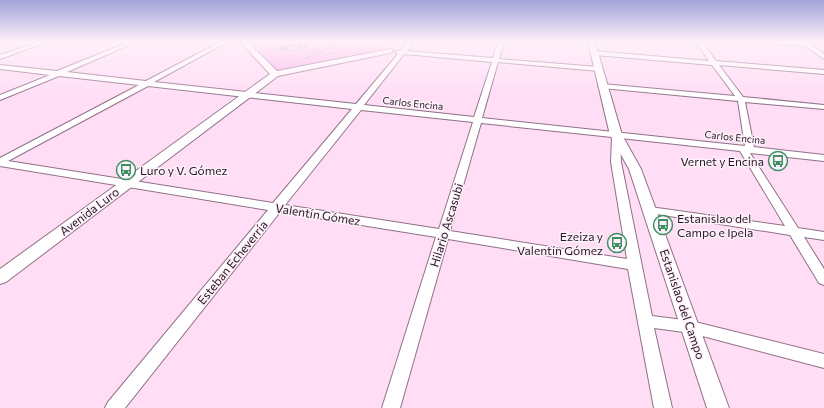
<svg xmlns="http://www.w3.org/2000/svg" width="824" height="408" viewBox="0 0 824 408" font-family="Commissioner,sans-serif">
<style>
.green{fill:#feb5eb}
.building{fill:#c6a6bd;stroke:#82657a}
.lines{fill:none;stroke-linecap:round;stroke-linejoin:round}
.minor-casing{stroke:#8f7187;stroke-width:2}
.tertiary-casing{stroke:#8f7187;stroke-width:2}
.path{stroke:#a48b9c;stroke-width:1;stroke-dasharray:1 1;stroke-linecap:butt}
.minor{fill:#fff;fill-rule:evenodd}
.tertiary{fill:#fff;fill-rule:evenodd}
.labels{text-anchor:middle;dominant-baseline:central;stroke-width:3;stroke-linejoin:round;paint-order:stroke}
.far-street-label{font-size:10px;fill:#231820;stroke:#fff1fb}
.poi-label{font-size:12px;fill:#231820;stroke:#fff1fb;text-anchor:end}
.street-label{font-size:12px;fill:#231820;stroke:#fff1fb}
</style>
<rect width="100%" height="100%" fill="#ffddf5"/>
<!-- green -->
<path class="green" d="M252,42h120l15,8 -110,21z"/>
<!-- building -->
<path class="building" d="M286,42h5l-1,2h12l-1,-2 18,1 -11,1 -1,4h-8l1,-4 -11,1 -2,4 -7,-1 4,-1z"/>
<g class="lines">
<!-- minor casing -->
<g class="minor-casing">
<g id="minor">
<path d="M39,42h7l-46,17v-4z"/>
<path d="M129,42h7l-69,30 79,9 74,-39h7l-73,40 202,22 42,-50 -2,-1v-2l5,-1 7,-8h6l-7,9 86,7 5,-16h6l-5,17 100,8 3,2 -3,2 -101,-9 -16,56 263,28 -7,-45 -136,-13 -4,-2 4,-2 133,12 -23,-31 -117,-10 -3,-2 3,-2 114,10 -13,-19h6l14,19 108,9v4l-105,-9 24,32 81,8v4l-79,-7 9,45 70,8v6l-74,-8 48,75 26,4v8l-20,-3 20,32v16l-5,-2 -29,-48 -140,-22 -6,-3 6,-3 135,19 -45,-75 -120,-13 1,24 31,154 39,5 133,33v14l-133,-35 -37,-5 18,80h-18l-26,-139 -180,-30 -48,169h-18l54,-171 -156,-25 -155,196h-20l3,-6 160,-192 -268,-44v-8l139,-73 -80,-9 -59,24v-5l50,-20 -50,-6v-4l57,6zM404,54l88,8 -18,55 -110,-12zM148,86l204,23 -79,94 -265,-42zM361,110l112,12 -34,107 -154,-24zM481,123l131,14 -1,25 16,97 -177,-28z"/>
<path d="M774,42h33l17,12v5l-19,-13 -28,-2z"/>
</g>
</g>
<!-- tertiary casing -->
<g class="tertiary-casing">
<g id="tertiary">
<path d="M240,42h8l29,29 113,-22 4,2 -4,2 -112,23 -272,206 -6,2v-15l270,-195z"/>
<path d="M588,42h7l27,93 19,34 88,239h-22l-78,-239 -19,-34z"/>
</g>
</g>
<!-- path -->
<g class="path">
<path d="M373,42l6,4"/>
<path d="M261,47l13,3 45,1 7,3 12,-1"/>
<path d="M274,50l6,-8"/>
<path d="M328,50l15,-8"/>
<path d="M300,61l36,-16v-3"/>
</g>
<!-- minor -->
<use href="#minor" class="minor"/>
<!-- tertiary -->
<use href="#tertiary" class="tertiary"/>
</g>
<!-- sky -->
<linearGradient id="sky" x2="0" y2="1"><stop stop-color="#a1a3d9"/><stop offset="0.42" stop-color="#fff0fa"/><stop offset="1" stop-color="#fff0fa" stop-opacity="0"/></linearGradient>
<rect width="824" height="99" fill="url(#sky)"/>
<!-- icons -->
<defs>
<g id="bus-ring" transform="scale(1)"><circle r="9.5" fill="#fff1fb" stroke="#3c9062" stroke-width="1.5"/><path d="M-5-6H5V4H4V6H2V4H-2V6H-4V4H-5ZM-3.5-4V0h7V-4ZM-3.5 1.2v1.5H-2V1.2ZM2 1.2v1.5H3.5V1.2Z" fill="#3c9062"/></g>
</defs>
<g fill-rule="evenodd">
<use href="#bus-ring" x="778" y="161"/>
<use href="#bus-ring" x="126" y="170"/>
<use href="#bus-ring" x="663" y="225"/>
<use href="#bus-ring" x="617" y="243"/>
</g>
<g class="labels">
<!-- far-street labels -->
<g class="far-street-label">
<text transform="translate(413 103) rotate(6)">Carlos Encina</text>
<text transform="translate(735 137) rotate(6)">Carlos Encina</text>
</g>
<!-- poi labels -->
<g class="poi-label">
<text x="764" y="161">Vernet y Encina</text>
<text x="140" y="170" text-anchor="start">Luro y V. Gómez</text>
<text x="677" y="218" text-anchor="start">Estanislao del<tspan x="677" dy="14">Campo e Ipela</tspan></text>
<text x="603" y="236">Ezeiza y<tspan x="603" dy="14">Valentín Gómez</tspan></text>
</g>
<!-- street labels -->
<g class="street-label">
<text transform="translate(89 211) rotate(-37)">Avenida Luro</text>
<text transform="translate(318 214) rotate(9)">Valentín Gómez</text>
<text transform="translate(446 225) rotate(-73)">Hilario Ascasubi</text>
<text transform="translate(232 262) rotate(-51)">Esteban Echeverría</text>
<text transform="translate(683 304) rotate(71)">Estanislao del Campo</text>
</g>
</g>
</svg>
